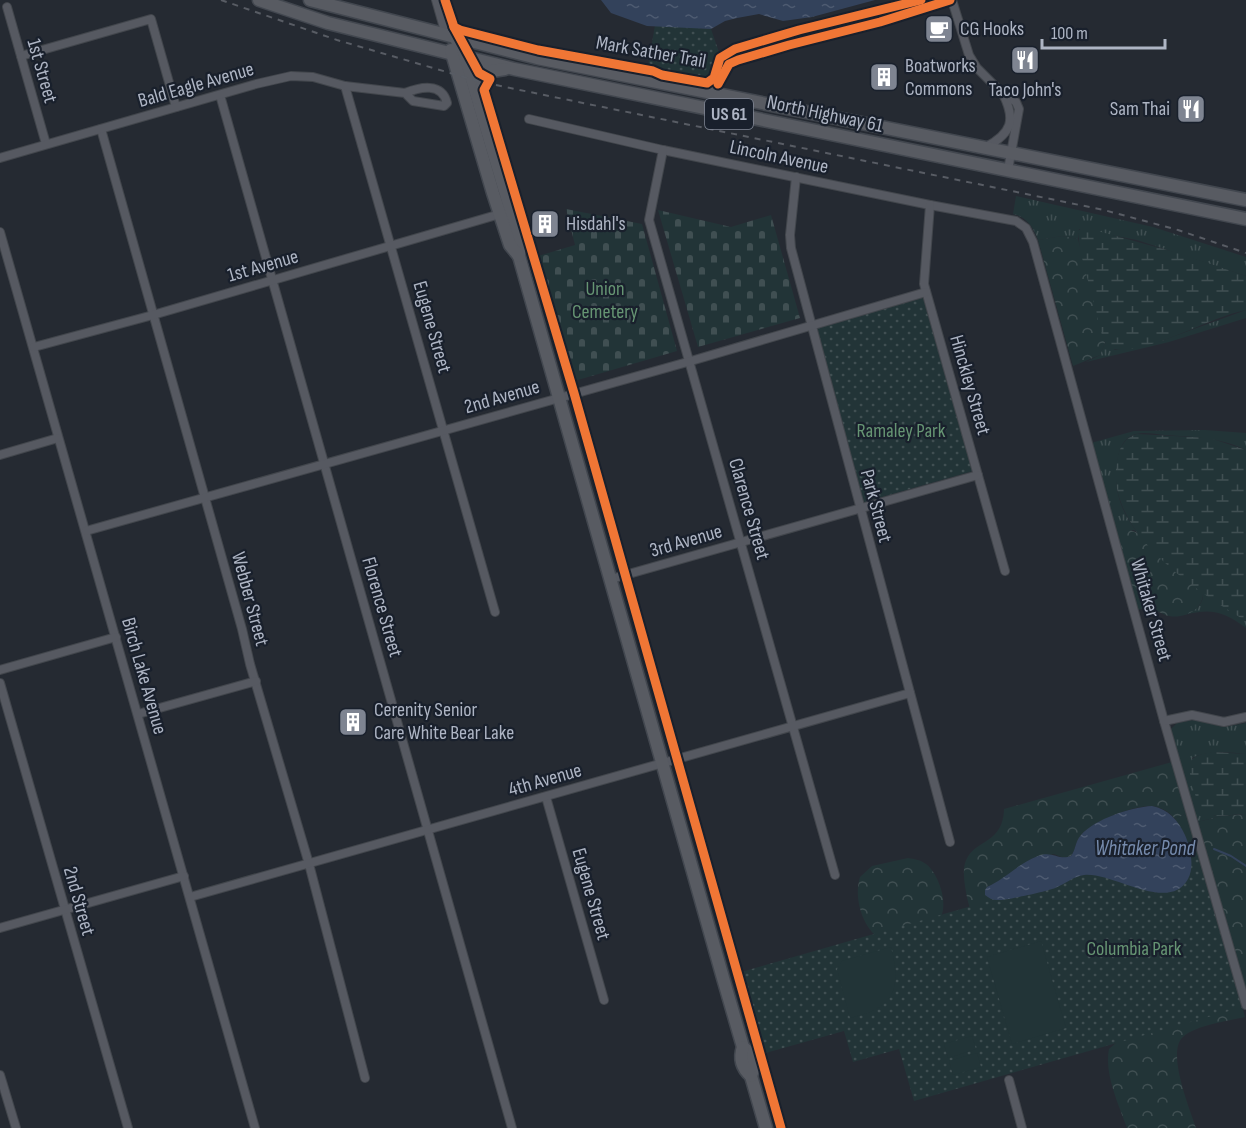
<svg xmlns="http://www.w3.org/2000/svg" width="1246" height="1128" viewBox="0 0 1246 1128" font-family="'Sofia Sans Condensed',sans-serif">
<style>
.grass{fill:url(#grass-tufts)}
.forest{fill:url(#forest-crowns)}
.wetland{fill:url(#wetland-marsh)}
.cemetery{fill:url(#cemetery-stones)}
.park{fill:url(#park-dots)}
.pitch{fill:#223437}
.water{fill:url(#water-ripples)}
.lines{fill:none;stroke-linecap:round;stroke-linejoin:round}
.stream{stroke:#33425b;stroke-width:2}
.minor-casing{stroke:#42464c;stroke-width:10}
.primary-casing{stroke:#42474f;stroke-width:15}
.minor{stroke:#565961;stroke-width:8}
.primary{stroke:#585b62;stroke-width:12}
.rail{stroke:#585c64;stroke-width:2;stroke-dasharray:6 6;stroke-linecap:butt}
.cycleway-casing{stroke:#19202c;stroke-width:13}
.cycleway{stroke:#f07635;stroke-width:9}
.labels{text-anchor:middle;dominant-baseline:central;stroke-width:4.5;stroke-linejoin:round;paint-order:stroke}
.shield{fill:#19202c;stroke:#818896;stroke-width:1.5}
.shield-label{font-size:18px;font-weight:bold;fill:#aeb5c4}
.poi-label{font-size:20px;fill:#aeb5c4;stroke:#19202c;text-anchor:start}
.street-label{font-size:20px;fill:#aeb5c4;stroke:#19202c}
.park-label{font-size:20px;fill:#669573;stroke:#19202c}
.water-label{font-size:21px;font-style:italic;fill:#768bad;stroke:#19202c}
</style>
<defs>
<pattern id="grass-tufts" width="24" height="20" patternUnits="userSpaceOnUse" patternTransform="scale(1.5)"><rect width="24" height="20" fill="#223437"/><path d="M3 7l-1-3M5 7V3M7 7l1-3M15 17l-1-3M17 17v-4M19 17l1-3" fill="none" stroke="#404f52"/></pattern>
<pattern id="forest-crowns" width="20" height="18" patternUnits="userSpaceOnUse" patternTransform="scale(1.5)"><rect width="20" height="18" fill="#223437"/><path d="M2 6a3 3 0 1 1 6 0M12 15a3 3 0 1 1 6 0" fill="none" stroke="#404f52"/></pattern>
<pattern id="wetland-marsh" width="20" height="14" patternUnits="userSpaceOnUse" patternTransform="scale(1.5)"><rect width="20" height="14" fill="#223437"/><path d="M1 5h8M5 5V1M11 12h8M15 12V8" fill="none" stroke="#404f52"/></pattern>
<pattern id="cemetery-stones" width="16" height="16" patternUnits="userSpaceOnUse" patternTransform="scale(1.5)"><rect width="16" height="16" fill="#223437"/><path d="M2 7V4a2 2 0 0 1 4 0v3zM10 15v-3a2 2 0 0 1 4 0v3z" fill="#404f52"/></pattern>
<pattern id="park-dots" width="8" height="8" patternUnits="userSpaceOnUse" patternTransform="scale(1.5)"><rect width="8" height="8" fill="#223437"/><path d="M2 2h.1M6 6h.1" fill="none" stroke="#404f52" stroke-width="1.8" stroke-linecap="round"/></pattern>
<pattern id="water-ripples" width="26" height="14" patternUnits="userSpaceOnUse" patternTransform="scale(1.5)"><rect width="26" height="14" fill="#33425b"/><path d="M2 4q2-2 4 0t4 0M15 11q2-2 4 0t4 0" fill="none" stroke="#4e5b71"/></pattern>
</defs>
<rect width="100%" height="100%" fill="#252a32"/>
<!-- grass -->
<g class="grass">
<path d="M1016,196l137,31 93,30v19l-109,-36 -58,-11 -1,10 -16,-3 -24,4c-5,-13 -11,-23 -25,-26z"/>
<path d="M1246,310v8l-77,24 -83,20 14,-7 5,-12 10,7 46,-9z"/>
<path d="M1205,430l41,3v17c-26,-13 -53,-13 -81,-15 -10,-1 -22,-4 -32,0 -9,4 -13,12 -15,22 -6,29 2,54 20,76l-4,-3 -19,2 -24,-89 43,-12z"/>
<path d="M1203,592l43,29v7c-23,-17 -35,-20 -62,-13 11,-5 20,-9 19,-23z"/>
<path d="M1194,720l29,7 23,-4v31c-17,-2 -39,-4 -54,4l22,58h8l-25,6 -26,-93 6,-6z"/>
<path d="M1187,813l18,63 -10,3 -10,-44 -10,-16z"/>
</g>
<!-- forest -->
<g class="forest">
<path d="M1062,236l16,3 27,104 -5,12 -27,11 -35,-126z"/>
<path d="M1127,529l11,4 30,31 35,28c1,17 -18,27 -34,24 -7,-1 -11,-6 -18,-8 -4,-1 -9,1 -14,2l-22,-78z"/>
<path d="M1172,762l15,51 -12,6c-6,-8 -14,-12 -25,-13 -18,0 -57,15 -69,29 -6,6 -5,15 -10,21l-7,2 -10,-4 -21,4 -32,22 -14,7 218,-11 40,141c-17,4 -49,8 -62,20 -17,15 7,72 13,91h-69c-8,-23 -23,-54 -18,-79l8,-7c-34,-30 -68,-61 -103,-91 -12,-11 -31,-24 -41,-36 -5,-7 -10,-36 -9,-45 3,-33 39,-21 40,-61z"/>
<path d="M1246,814v178l-49,-170 25,-6z"/>
<path d="M908,858c6,1 13,2 18,6 13,10 22,39 15,53l-66,18c-14,-13 -21,-39 -15,-58l12,-11z"/>
</g>
<!-- wetland -->
<g class="wetland">
<path d="M1083,227l95,26 68,23v34c-40,8 -94,44 -134,39l-5,-3 -4,-7 -23,-89 -2,-19z"/>
<path d="M1137,434l73,4 36,12v171c-51,-31 -142,-90 -129,-160 2,-13 7,-23 20,-27z"/>
<path d="M1213,752l33,2v60c-10,0 -20,2 -29,2 -21,-1 -24,-30 -28,-47 0,-14 13,-15 24,-17z"/>
</g>
<!-- cemetery -->
<g class="cemetery">
<path d="M566,209l76,15 35,127 -106,31 -36,-125 40,-12z"/>
<path d="M658,210l73,17 40,-12 29,103 -102,29z"/>
</g>
<!-- park -->
<g class="park">
<path d="M655,25l56,4 11,32 -9,22c-13,7 -51,-7 -66,-11z"/>
<path d="M923,298l50,173 -112,32 -48,-175z"/>
<path d="M1195,842l48,165 -329,94 -15,-52 -46,13 -9,-31 -86,24 -24,-81z"/>
</g>
<!-- pitch -->
<g class="pitch">
<path d="M1041,941l25,87 -54,16 -25,-87z"/>
<path d="M891,947c11,43 3,61 -41,71l-13,-49 5,-8z"/>
<path d="M972,1036l4,13 -28,9 -4,-14z"/>
<path d="M977,1053l4,14 -28,8 -4,-14z"/>
</g>
<!-- water -->
<g class="water">
<path d="M601,0h274l-63,17 -29,4 -24,-7 -22,4 -12,3 -14,8 -64,-3 -36,-13z"/>
<path d="M1152,806c16,3 26,14 33,29 5,12 10,31 3,44 -19,35 -77,-8 -104,-4 -10,1 -19,9 -29,13 -6,3 -52,13 -58,12 -5,0 -8,-2 -12,-5v-5l2,-3c18,-8 32,-24 51,-31 14,-6 21,5 33,0 5,-6 4,-15 10,-21 14,-16 50,-28 71,-29z"/>
</g>
<g class="lines">
<!-- stream -->
<path class="stream" d="M1214,849l17,7 15,10"/>
<!-- minor casing -->
<g class="minor-casing">
<g id="minor">
<path d="M436,0l10,35"/>
<path d="M952,0l17,55 8,13 25,25 14,9 3,7 -11,61"/>
<path d="M7,7l39,137"/>
<path d="M21,56l130,-37 25,88"/>
<path d="M345,86l150,526"/>
<path d="M711,93c8,-8 11,-25 21,-30 19,-10 53,-17 75,-23 47,-12 97,-23 143,-40"/>
<path d="M220,95l292,1033"/>
<path d="M529,119l134,31 267,55 86,16 10,7 7,14 131,479 82,284"/>
<path d="M101,129l141,500 8,35 59,200 56,214"/>
<path d="M986,147c26,-14 30,-27 17,-53"/>
<path d="M663,150l-14,70 186,655"/>
<path d="M0,158l256,-74 35,-8 22,1 32,9 60,7 8,8 31,5 3,-3c-5,-21 -27,-16 -42,-10"/>
<path d="M796,177l-6,58 1,13 159,594"/>
<path d="M930,205l-6,79 81,287"/>
<path d="M0,232l255,896"/>
<path d="M34,347l119,-32 347,-101"/>
<path d="M0,455l58,-17"/>
<path d="M86,531l605,-170 235,-69"/>
<path d="M611,579l367,-104"/>
<path d="M0,670l116,-33"/>
<path d="M0,683l128,445"/>
<path d="M138,714l118,-33"/>
<path d="M1164,721l28,-6 32,7 22,-5"/>
<path d="M546,797l58,203"/>
<path d="M190,897l720,-204"/>
<path d="M0,928l184,-52"/>
<path d="M0,1075l16,53"/>
<path d="M1009,1080l13,48"/>
</g>
</g>
<!-- primary casing -->
<g class="primary-casing">
<g id="primary">
<path d="M259,0l69,23 186,46 732,150"/>
<path d="M310,0l227,58 709,142"/>
<path d="M456,38l16,42 48,162 -1,14 204,722 20,69 7,6 4,14 -3,9 15,52"/>
<path d="M451,50l42,143 17,52 9,11"/>
<path d="M478,98l7,-22 7,-5 13,-2"/>
<path d="M743,1047c-4,12 -1,21 8,29"/>
</g>
</g>
<!-- minor -->
<use href="#minor" class="minor"/>
<!-- primary -->
<use href="#primary" class="primary"/>
<!-- rail -->
<path class="rail" d="M221,0l116,40 144,42 623,128 74,20 68,23"/>
<!-- cycleway casing -->
<g class="cycleway-casing">
<g id="cycleway">
<path d="M445,0l9,27 6,3 78,20 115,21 9,4 45,8 7,-5 6,-20 15,-9 64,-19 122,-30"/>
<path d="M454,27l25,46 11,6 -6,11 90,303 207,735"/>
<path d="M718,84l11,-20 9,-4 51,-15 91,-23 70,-22"/>
</g>
</g>
<!-- cycleway -->
<use href="#cycleway" class="cycleway"/>
</g>
<!-- icons -->
<defs>
<g id="cafe-square" transform="scale(1.5)"><rect x="-9" y="-9" width="18" height="18" rx="4" fill="#7e8491" stroke="#19202c"/><path d="M-5.5-4.5H6V0H3Q3 3.5 0 3.5H-2.5Q-5.5 3.5-5.5 0ZM3-3.2v2h1.7v-2ZM-6 4.5H4V6H-6Z" fill="#fff"/></g>
<g id="restaurant-square" transform="scale(1.5)"><rect x="-9" y="-9" width="18" height="18" rx="4" fill="#7e8491" stroke="#19202c"/><path d="M-5-6h1v4h1v-4h1v4h1v-4h1v5L-1.5 .5V6h-2V.5L-5-1ZM5-6V6H3V1.5H1.5Q1.5-4 5-6Z" fill="#fff"/></g>
<g id="building-square" transform="scale(1.5)"><rect x="-9" y="-9" width="18" height="18" rx="4" fill="#7e8491" stroke="#19202c"/><path d="M-4-6H4V6H1V3H-1V6H-4ZM-2.5-4.3h1.7v1.8h-1.7ZM.8-4.3h1.7v1.8H.8ZM-2.5-1h1.7V.8h-1.7ZM.8-1h1.7V.8H.8Z" fill="#fff"/></g>
</defs>
<g fill-rule="evenodd">
<use href="#cafe-square" x="939" y="29"/>
<use href="#restaurant-square" x="1025" y="60"/>
<use href="#building-square" x="884" y="77"/>
<use href="#restaurant-square" x="1191" y="109"/>
<use href="#building-square" x="545" y="224"/>
<use href="#building-square" x="353" y="722"/>
</g>
<g class="labels">
<!-- shield labels -->
<rect class="shield" x="705" y="99" width="48" height="30" rx="4.5"/>
<g class="shield-label">
<text x="729" y="114">US 61</text>
</g>
<!-- poi labels -->
<g class="poi-label">
<text x="960" y="29">CG Hooks</text>
<text x="905" y="66">Boatworks<tspan x="905" dy="23">Commons</tspan></text>
<text x="1025" y="90" text-anchor="middle">Taco John's</text>
<text x="1170" y="109" text-anchor="end">Sam Thai</text>
<text x="566" y="224">Hisdahl's</text>
<text x="374" y="710">Cerenity Senior<tspan x="374" dy="23">Care White Bear Lake</tspan></text>
</g>
<!-- street labels -->
<g class="street-label">
<text transform="translate(651 52) rotate(10)">Mark Sather Trail</text>
<text transform="translate(42 71) rotate(74)">1st Street</text>
<text transform="translate(196 85) rotate(-16)">Bald Eagle Avenue</text>
<text transform="translate(825 114) rotate(12)">North Highway 61</text>
<text transform="translate(779 157) rotate(12)">Lincoln Avenue</text>
<text transform="translate(263 266) rotate(-16)">1st Avenue</text>
<text transform="translate(432 327) rotate(74)">Eugene Street</text>
<text transform="translate(970 385) rotate(74)">Hinckley Street</text>
<text transform="translate(502 397) rotate(-16)">2nd Avenue</text>
<text transform="translate(876 506) rotate(75)">Park Street</text>
<text transform="translate(749 509) rotate(74)">Clarence Street</text>
<text transform="translate(686 541) rotate(-16)">3rd Avenue</text>
<text transform="translate(250 599) rotate(75)">Webber Street</text>
<text transform="translate(382 607) rotate(74)">Florence Street</text>
<text transform="translate(1151 610) rotate(74)">Whitaker Street</text>
<text transform="translate(144 676) rotate(74)">Birch Lake Avenue</text>
<text transform="translate(545 780) rotate(-16)">4th Avenue</text>
<text transform="translate(591 894) rotate(74)">Eugene Street</text>
<text transform="translate(79 901) rotate(74)">2nd Street</text>
</g>
<!-- park labels -->
<g class="park-label">
<text x="605" y="289">Union<tspan x="605" dy="23">Cemetery</tspan></text>
<text x="901" y="431">Ramaley Park</text>
<text x="1134" y="949">Columbia Park</text>
</g>
<!-- water labels -->
<g class="water-label">
<text x="1145" y="848">Whitaker Pond</text>
</g>
</g>
<!-- scale -->
<path d="M1042 39v9h123v-9" fill="none" stroke="#aeb5c4" stroke-width="3"/>
<text x="1051" y="39" font-size="18" fill="#aeb5c4" stroke="#19202c" stroke-width="4.5" paint-order="stroke">100 m</text>
</svg>
